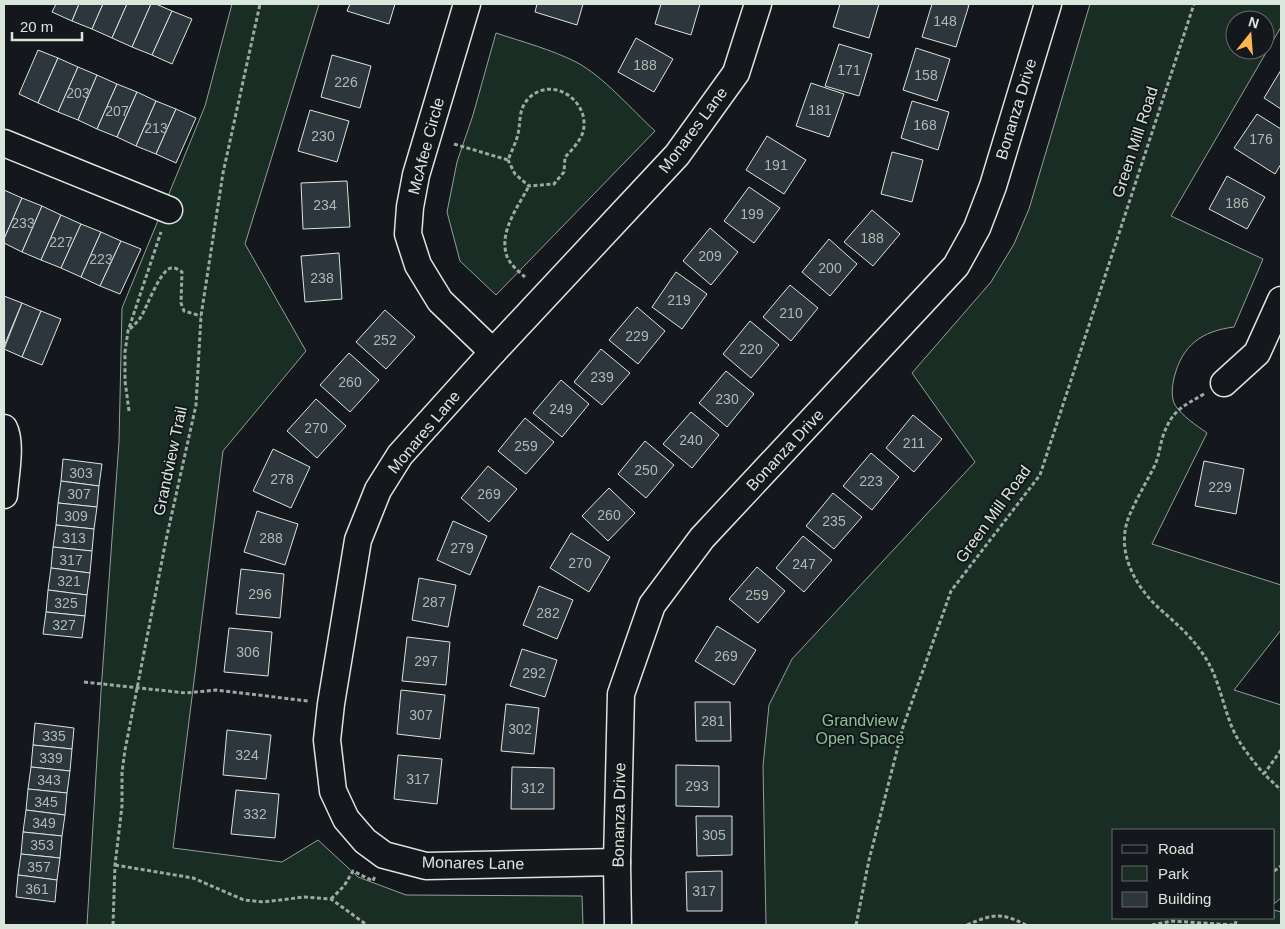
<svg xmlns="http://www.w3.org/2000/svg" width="1285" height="929" viewBox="0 0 1285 929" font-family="Arial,sans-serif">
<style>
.green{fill:#1a2d24;stroke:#939e99;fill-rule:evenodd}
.building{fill:#2c363c;stroke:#d8e6dc}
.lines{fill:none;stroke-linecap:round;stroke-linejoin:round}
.minor-casing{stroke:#d8e6dc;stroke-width:29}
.path{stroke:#9da8a2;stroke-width:3;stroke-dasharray:4 2.5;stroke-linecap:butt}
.minor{stroke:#14181c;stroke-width:26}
.labels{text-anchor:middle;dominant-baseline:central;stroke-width:4;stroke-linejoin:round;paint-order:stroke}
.number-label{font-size:14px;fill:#adbab4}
.street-label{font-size:16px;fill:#d8e6dc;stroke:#14181c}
.park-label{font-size:16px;fill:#8ac095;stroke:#14181c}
</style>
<rect width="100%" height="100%" fill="#14181c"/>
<!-- green -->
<g class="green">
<path d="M232,4h87l-74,240 61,107 -83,100 -50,397 109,14 36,-22 40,37 48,18 176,1 1,29h-496l14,-234 18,-249 3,-134 83,-202z"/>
<path d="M1090,4h191v23l-110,189 92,43 -29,68c-32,4 -52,18 -60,51 -2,8 -3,20 1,27 8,12 21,20 32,28l-55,111 129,41v45l-47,60 47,15v193l-7,6v-74h-160v88h160v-8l7,2v13h-515l-3,-159 6,-61 23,-46 183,-197 -63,-89 79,-91 23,-38 15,-35zM1235,20h30v30h-30z"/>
<path d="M496,33c27,9 54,16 80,29 27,14 56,48 79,69l-159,164 -36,-34 -13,-49 10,-50 16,-47z"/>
</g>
<!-- building -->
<g class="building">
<path d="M56,4h23l-7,17 -20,-9z"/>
<path d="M79,4h24l-11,25 -20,-8z"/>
<path d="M103,4h24l-15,34 -20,-9z"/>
<path d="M127,4h24l-19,43 -20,-9z"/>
<path d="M151,4h5l16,7 -20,44 -20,-8z"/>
<path d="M350,4h45l-6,20 -42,-13z"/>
<path d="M537,4h46l-6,21 -42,-13z"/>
<path d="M661,4h39l-9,31 -36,-11z"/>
<path d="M840,4h39l-10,34 -36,-11z"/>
<path d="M932,4h32l5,1 -13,42 -34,-10z"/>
<path d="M172,11l20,8 -20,45 -20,-9z"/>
<path d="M636,38l37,21 -19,33 -36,-20z"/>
<path d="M839,44l33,10 -13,42 -34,-10z"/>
<path d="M916,48l34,11 -13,42 -34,-11z"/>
<path d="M38,50l20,8 -20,45 -19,-9z"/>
<path d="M332,55l39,11 -11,42 -39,-11z"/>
<path d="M58,58l20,9 -20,45 -20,-9z"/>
<path d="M78,67l19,8 -19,45 -20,-8z"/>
<path d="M1281,70v39l-17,-11z"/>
<path d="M97,75l20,9 -20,45 -19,-9z"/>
<path d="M811,83l33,11 -15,43 -33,-11z"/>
<path d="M117,84l20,8 -20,45 -20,-8z"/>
<path d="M137,92l19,9 -20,45 -19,-9z"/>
<path d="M156,101l20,8 -20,45 -20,-8z"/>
<path d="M912,101l37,11 -11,38 -37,-12z"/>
<path d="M176,109l20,9 -20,45 -20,-9z"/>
<path d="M310,110l39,11 -12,41 -39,-11z"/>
<path d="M1257,114l24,15v35l-6,10 -41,-26z"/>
<path d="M767,136l39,24 -22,34 -38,-24z"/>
<path d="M892,152l31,8 -11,42 -31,-8z"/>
<path d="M1227,176l38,21 -18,32 -38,-20z"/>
<path d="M347,181l3,46 -47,2 -2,-46z"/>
<path d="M749,187l31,21 -26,35 -30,-22z"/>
<path d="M4,190l18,8 -18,41z"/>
<path d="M22,198l20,8 -20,46 -18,-9v-4z"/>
<path d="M42,206l19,9 -20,45 -19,-8z"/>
<path d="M872,210l28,24 -27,32 -29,-24z"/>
<path d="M61,215l20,9 -20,44 -20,-8z"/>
<path d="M81,224l20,8 -20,45 -20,-9z"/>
<path d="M710,228l28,24 -27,33 -28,-24z"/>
<path d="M101,232l20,9 -21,45 -19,-9z"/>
<path d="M829,239l28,25 -27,32 -28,-24z"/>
<path d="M121,241l20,8 -21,45 -20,-8z"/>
<path d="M339,253l3,46 -37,3 -4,-46z"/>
<path d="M676,272l31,22 -25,35 -30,-22z"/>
<path d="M790,285l28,23 -27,33 -28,-24z"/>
<path d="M4,296l18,7 -18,43z"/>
<path d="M22,303l19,8 -19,46 -18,-8z"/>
<path d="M637,307l28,24 -27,33 -29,-24z"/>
<path d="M385,310l30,27 -29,32 -30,-27z"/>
<path d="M41,311l20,8 -19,46 -20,-8z"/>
<path d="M750,321l29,24 -28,33 -28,-24z"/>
<path d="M601,349l29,24 -28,32 -28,-23z"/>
<path d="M349,353l30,27 -29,32 -30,-27z"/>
<path d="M726,371l28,23 -27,33 -28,-24z"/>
<path d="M561,380l28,24 -27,33 -29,-24z"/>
<path d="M316,399l30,27 -29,32 -30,-27z"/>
<path d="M691,412l28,23 -27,33 -29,-24z"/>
<path d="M913,415l29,24 -28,33 -28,-24z"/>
<path d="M525,418l29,24 -28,32 -28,-23z"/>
<path d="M645,441l29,24 -28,33 -28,-24z"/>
<path d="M273,449l37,18 -19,41 -38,-17z"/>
<path d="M871,453l28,24 -27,33 -29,-24z"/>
<path d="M63,459l39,5 -3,22 -38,-5z"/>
<path d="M1204,461l40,8 -8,45 -41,-8z"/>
<path d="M488,466l29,23 -28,33 -28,-24z"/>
<path d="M61,481l38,5 -2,21 -39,-4z"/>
<path d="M609,488l26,25 -27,28 -26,-25z"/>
<path d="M833,493l29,24 -28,32 -28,-23z"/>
<path d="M58,503l39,4 -3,22 -38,-4z"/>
<path d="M257,511l41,13 -13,41 -41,-13z"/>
<path d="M453,521l34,15 -17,39 -33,-15z"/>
<path d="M56,525l38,4 -2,22 -39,-4z"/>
<path d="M571,533l39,24 -21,35 -39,-24z"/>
<path d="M803,536l29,24 -28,32 -28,-24z"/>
<path d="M53,547l39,4 -2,22 -39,-5z"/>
<path d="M757,567l28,24 -27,32 -29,-24z"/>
<path d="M51,568l39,5 -3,22 -39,-5z"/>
<path d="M241,569l43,5 -4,44 -44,-4z"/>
<path d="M419,578l37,7 -8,42 -36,-7z"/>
<path d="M539,586l34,14 -16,39 -34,-14z"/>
<path d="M48,590l39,5 -2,21 -39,-4z"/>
<path d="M46,612l39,4 -3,22 -39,-4z"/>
<path d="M717,626l39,24 -22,35 -39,-24z"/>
<path d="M229,628l43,4 -4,44 -44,-4z"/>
<path d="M407,637l43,5 -4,43 -44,-4z"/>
<path d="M522,649l35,11 -12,37 -35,-11z"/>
<path d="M401,690l44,5 -5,44 -43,-5z"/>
<path d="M695,702h35l1,39h-35z"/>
<path d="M506,704l33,4 -5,46 -33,-3z"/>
<path d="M35,723l39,5 -2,21 -39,-4z"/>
<path d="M227,730l44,5 -5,44 -43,-4z"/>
<path d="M33,745l39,4 -2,22 -39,-4z"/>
<path d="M398,755l44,4 -5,45 -43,-5z"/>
<path d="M676,765l43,1v41l-43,-1z"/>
<path d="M31,767l39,4 -3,22 -39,-4z"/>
<path d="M512,767l42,1v41h-43z"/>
<path d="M28,789l39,4 -2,22 -39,-5z"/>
<path d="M236,790l43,4 -4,44 -44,-4z"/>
<path d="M26,810l39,5 -3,21 -39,-4z"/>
<path d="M696,816h36v39l-35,1z"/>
<path d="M23,832l39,4 -2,22 -39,-4z"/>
<path d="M21,854l39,4 -3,22 -39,-5z"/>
<path d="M722,871v40h-35l-1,-39z"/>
<path d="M18,875l39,5 -2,22 -39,-5z"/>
</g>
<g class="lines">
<!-- minor casing -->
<g class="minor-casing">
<g id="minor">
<path d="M467,4l-51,171 -6,32 -2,27 10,31 22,36 53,51"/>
<path d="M4,143l165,67"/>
<path d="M1224,383l33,-30 24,-53"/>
<path d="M4,428c8,15 1,49 0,67"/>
<path d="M617,862l-191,4 -42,-11 -19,-14 -19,-22 -13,-28 -6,-51 4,-36 27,-164 20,-50 22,-35 93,-103 184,-197 59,-82 22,-69"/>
<path d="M618,925l-1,-63 4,-168 31,-89 50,-67 254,-272 21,-38 16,-42 55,-182"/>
</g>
</g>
<!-- path -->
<g class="path">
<path d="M454,144l54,16c3,-8 8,-17 10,-26 3,-13 0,-25 11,-36 23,-23 62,3 54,34 -3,9 -11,18 -18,25l-1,15 -10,12 -25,2 -14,-12 -7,-14"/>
<path d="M525,277c-7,-6 -17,-14 -19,-24 -6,-23 13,-48 23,-67"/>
<path d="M130,329c4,-4 8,-8 11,-12 6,-10 19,-47 30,-49 4,-1 8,2 11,4l-1,31 3,8 17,5"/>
<path d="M1204,394c-22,13 -32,16 -41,42 -3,9 -4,20 -8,29 -9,18 -20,36 -27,54 -12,34 8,69 33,91 17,15 31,27 44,47 15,23 18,52 30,77 8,15 19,28 29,40"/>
<path d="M129,411l-4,-30v-29l3,-21 33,-99"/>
<path d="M84,682l102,11 30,-3 92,11"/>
<path d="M1281,750l-17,24 17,16"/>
<path d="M115,865l78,13 51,22 20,2 40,-5 27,2 36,26"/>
<path d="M1274,871l7,-5"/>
<path d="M331,899l13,-13 9,-15 20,10 2,-5"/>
<path d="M113,925l2,-60 7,-59v-34l3,-22 41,-210 30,-135 5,-89 22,-143 37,-169"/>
<path d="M856,925l13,-65 34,-133 48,-136 89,-116 154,-471"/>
<path d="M967,925c26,-11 34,-13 59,0"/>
<path d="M1152,925l20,-4 61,4"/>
<path d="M1235,925l2,-7"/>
</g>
<!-- minor -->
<use href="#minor" class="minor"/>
</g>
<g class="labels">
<!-- number labels -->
<g class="number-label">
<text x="945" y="21">148</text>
<text x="645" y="65">188</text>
<text x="849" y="70">171</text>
<text x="926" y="75">158</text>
<text x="346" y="82">226</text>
<text x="78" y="93">203</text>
<text x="820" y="110">181</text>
<text x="117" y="111">207</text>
<text x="925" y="125">168</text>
<text x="156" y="128">213</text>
<text x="323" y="136">230</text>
<text x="1261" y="139">176</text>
<text x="776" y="165">191</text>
<text x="1237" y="203">186</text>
<text x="325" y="205">234</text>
<text x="752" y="214">199</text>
<text x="23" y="223">233</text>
<text x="872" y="238">188</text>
<text x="61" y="242">227</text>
<text x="710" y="256">209</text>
<text x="101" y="259">223</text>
<text x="830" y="268">200</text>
<text x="322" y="278">238</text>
<text x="679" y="300">219</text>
<text x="791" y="313">210</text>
<text x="637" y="336">229</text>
<text x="385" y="340">252</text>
<text x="751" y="349">220</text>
<text x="602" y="377">239</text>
<text x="350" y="382">260</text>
<text x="727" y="399">230</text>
<text x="561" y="409">249</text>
<text x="316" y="428">270</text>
<text x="691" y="440">240</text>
<text x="914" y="443">211</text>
<text x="526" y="446">259</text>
<text x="646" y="470">250</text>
<text x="81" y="473">303</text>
<text x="282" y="479">278</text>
<text x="871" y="481">223</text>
<text x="1220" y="487">229</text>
<text x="79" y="494">307</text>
<text x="489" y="494">269</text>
<text x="609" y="515">260</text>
<text x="76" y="516">309</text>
<text x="834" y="521">235</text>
<text x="74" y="538">313</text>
<text x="271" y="538">288</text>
<text x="462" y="548">279</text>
<text x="71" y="560">317</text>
<text x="580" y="563">270</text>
<text x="804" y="564">247</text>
<text x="69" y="581">321</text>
<text x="260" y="594">296</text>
<text x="757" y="595">259</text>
<text x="434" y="602">287</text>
<text x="66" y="603">325</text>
<text x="548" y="613">282</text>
<text x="64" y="625">327</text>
<text x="248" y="652">306</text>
<text x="726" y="656">269</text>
<text x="426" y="661">297</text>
<text x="534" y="673">292</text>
<text x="421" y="715">307</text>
<text x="713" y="721">281</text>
<text x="520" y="729">302</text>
<text x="54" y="736">335</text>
<text x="247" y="755">324</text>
<text x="51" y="758">339</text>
<text x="418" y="779">317</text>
<text x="49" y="780">343</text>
<text x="697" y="786">293</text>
<text x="533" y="788">312</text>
<text x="46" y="802">345</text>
<text x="255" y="814">332</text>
<text x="44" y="823">349</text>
<text x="714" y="835">305</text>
<text x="42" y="845">353</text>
<text x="39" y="867">357</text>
<text x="37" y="889">361</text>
<text x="704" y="891">317</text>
</g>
<!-- street labels -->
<g class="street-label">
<text transform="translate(1016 109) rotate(-73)">Bonanza Drive</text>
<text transform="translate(693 130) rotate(-53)">Monares Lane</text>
<text transform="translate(1135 142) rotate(-72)">Green Mill Road</text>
<text transform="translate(426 146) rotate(-75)">McAfee Circle</text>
<text transform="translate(424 432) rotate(-50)">Monares Lane</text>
<text transform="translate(785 450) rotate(-47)">Bonanza Drive</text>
<text transform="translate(170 461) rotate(-78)">Grandview Trail</text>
<text transform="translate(993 514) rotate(-54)">Green Mill Road</text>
<text transform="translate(619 815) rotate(-89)">Bonanza Drive</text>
<text transform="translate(473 863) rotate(1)">Monares Lane</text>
</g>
<!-- park labels -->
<g class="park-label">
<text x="860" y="720">Grandview<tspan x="860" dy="18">Open Space</tspan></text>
</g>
</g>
<!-- border -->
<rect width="1285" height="929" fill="none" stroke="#d8e6dc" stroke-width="10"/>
<!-- legend -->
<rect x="1112" y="829" width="162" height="90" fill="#14181c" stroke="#626a69"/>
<rect x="1122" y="845" width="25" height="8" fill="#14181c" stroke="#626a69"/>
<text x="1158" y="854" font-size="15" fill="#d8e6dc">Road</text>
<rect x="1122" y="866" width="25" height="15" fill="#1a2d24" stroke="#626a69"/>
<text x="1158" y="879" font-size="15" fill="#d8e6dc">Park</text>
<rect x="1122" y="892" width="25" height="15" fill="#2c363c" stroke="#626a69"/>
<text x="1158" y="904" font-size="15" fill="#d8e6dc">Building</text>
<!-- north arrow -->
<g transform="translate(1250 35) rotate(17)"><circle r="24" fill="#14181c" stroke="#626a69"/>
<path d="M0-4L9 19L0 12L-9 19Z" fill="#ffb74d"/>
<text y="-8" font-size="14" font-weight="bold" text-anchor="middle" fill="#d8e6dc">N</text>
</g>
<!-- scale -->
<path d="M12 32v8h70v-8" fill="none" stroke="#d8e6dc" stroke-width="2.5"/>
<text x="20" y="32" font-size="15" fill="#d8e6dc" stroke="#14181c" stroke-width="4" paint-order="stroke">20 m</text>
</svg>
